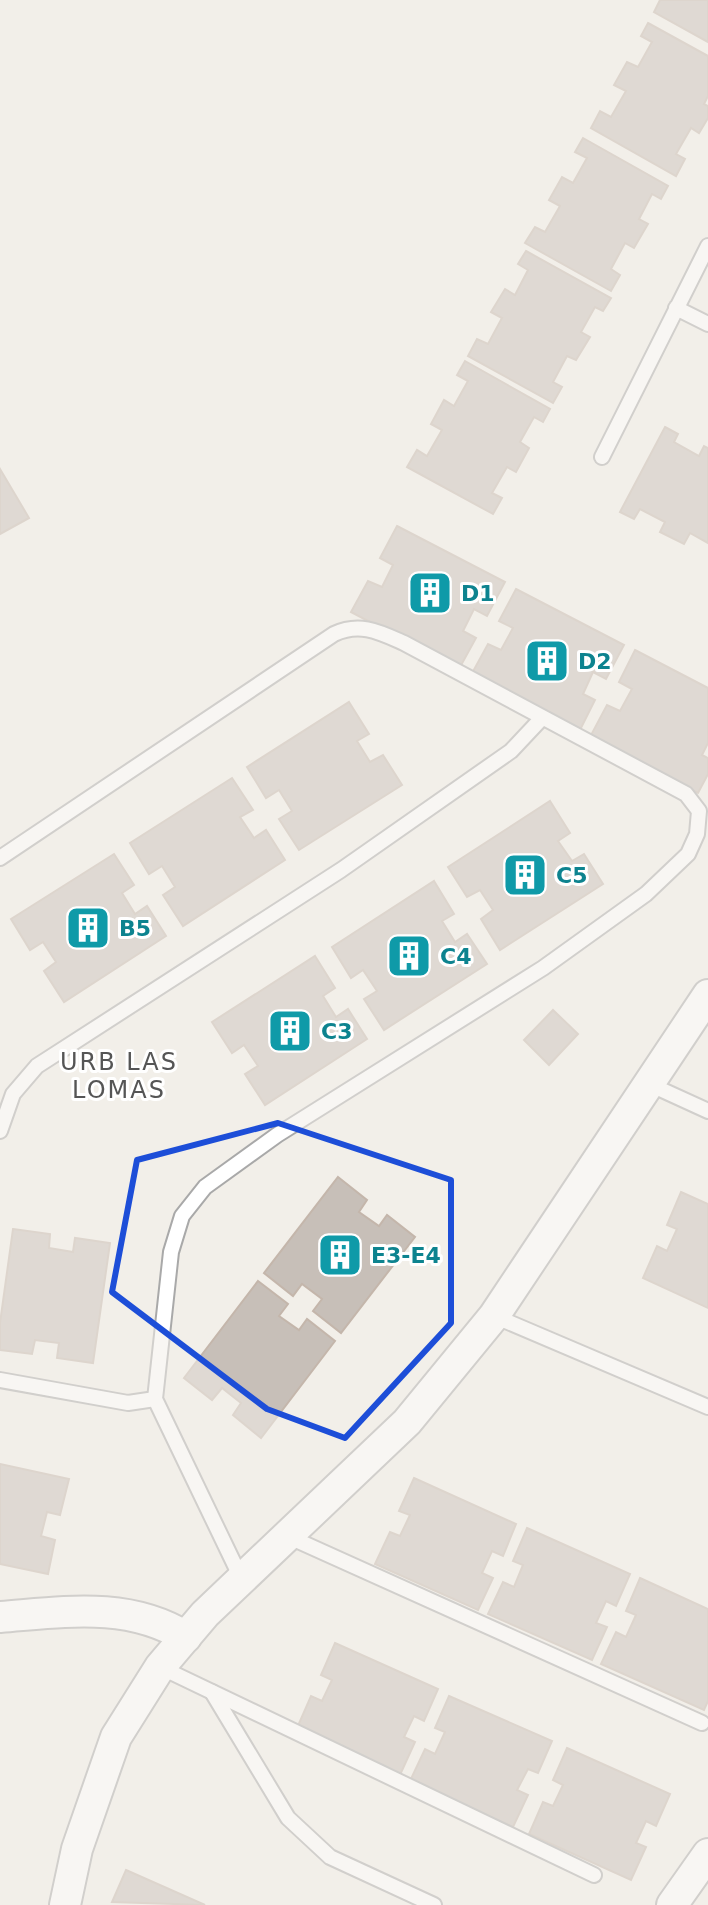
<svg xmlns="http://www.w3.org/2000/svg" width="708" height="1905" viewBox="0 0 708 1905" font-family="'DejaVu Sans',sans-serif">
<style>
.building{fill:#c7bfb8;stroke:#c4b6ab;stroke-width:2}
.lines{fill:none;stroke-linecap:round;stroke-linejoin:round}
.service-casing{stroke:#a9a9a9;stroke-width:18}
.minor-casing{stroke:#a9a9a9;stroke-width:34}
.service{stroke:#fff;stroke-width:14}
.minor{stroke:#fff;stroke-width:30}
.marked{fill:none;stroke:#1d4ed8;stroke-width:6;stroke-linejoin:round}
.labels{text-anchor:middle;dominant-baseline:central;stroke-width:6;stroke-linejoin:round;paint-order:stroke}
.culture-label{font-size:22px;font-weight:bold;fill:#0d838f;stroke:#fff;text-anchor:start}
.neighbourhood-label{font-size:24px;letter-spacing:2px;fill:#555;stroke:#fff}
</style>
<rect width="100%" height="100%" fill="#f2efe9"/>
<!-- building -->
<g class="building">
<path d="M660,0h48v42l-54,-30z"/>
<path d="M648,23l60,33v40l-4,8 4,2v12l-9,15 -8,-5 -15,26 9,5 -9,17 -85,-48 9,-17 11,6 15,-26 -12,-6 13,-23 11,5 14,-25 -11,-6z"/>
<path d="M583,138l85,48 -7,13 -9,-5 -13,25 9,5 -14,24 -9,-5 -14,26 9,6 -9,16 -86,-48 10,-16 10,5 15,-26 -11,-6 13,-23 11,6 14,-25 -12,-6z"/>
<path d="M526,251l85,47 -8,13 -8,-4 -14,25 9,5 -14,23 -9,-4 -14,26 9,5 -9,16 -85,-47 9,-17 11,5 14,-26 -11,-6 14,-23 10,6 13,-25 -10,-6z"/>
<path d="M465,361l85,48 -7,13 -9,-5 -14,25 9,6 -13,24 -9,-5 -15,26 10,5 -9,16 -86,-47 10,-17 10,6 15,-26 -11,-6 13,-24 10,6 14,-25 -11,-6z"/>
<path d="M665,427l13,7 -4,8 25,14 5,-10 4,2v95l-18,-10 -6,11 -24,-12 5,-10 -25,-13 -6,10 -14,-7z"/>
<path d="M0,469l29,49 -29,16z"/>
<path d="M397,526l108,56 -18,34 -13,-7 -11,22 13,7 -17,31 -108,-57 17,-31 14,6 11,-22 -13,-7z"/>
<path d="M516,589l108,56 -18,34 -13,-7 -10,22 12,6 -16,32 -108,-57 17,-31 13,6 12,-22 -14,-7z"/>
<path d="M635,650l73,38v55l-6,12 6,3v16l-10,19 -108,-56 17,-32 13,6 12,-22 -13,-7z"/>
<path d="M349,702l20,32 -12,7 13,21 13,-7 19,30 -103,65 -20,-31 13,-8 -13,-21 -13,8 -19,-31z"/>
<path d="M232,778l21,32 -13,7 14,21 12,-8 19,30 -102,66 -20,-31 12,-8 -13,-21 -13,8 -19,-31z"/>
<path d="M550,801l20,32 -12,8 14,20 12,-7 19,30 -103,66 -19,-31 12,-9 -13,-20 -13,7 -19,-30z"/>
<path d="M114,854l20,31 -12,8 13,21 12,-8 19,30 -102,66 -20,-31 12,-9 -13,-20 -13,8 -19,-31z"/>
<path d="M434,881l20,33 -12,7 13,21 12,-8 20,30 -103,66 -20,-31 13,-8 -14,-21 -12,8 -19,-31z"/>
<path d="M315,956l20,32 -12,8 13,21 12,-8 19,30 -102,66 -20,-31 13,-8 -14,-21 -12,8 -20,-31z"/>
<path d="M553,1010l25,24 -29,31 -25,-25z"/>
<path d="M338,1177l29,23 -8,12 20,14 8,-11 28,22 -74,96 -28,-22 9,-12 -20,-15 -9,12 -29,-23z"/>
<path d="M681,1192l27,12v104l-65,-30 14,-32 10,5 10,-22 -10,-4z"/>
<path d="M13,1229l37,5 -1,14 24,4 2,-14 35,5 -17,120 -36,-5 2,-15 -24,-3 -3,14 -32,-4v-27z"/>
<path d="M258,1281l30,23 -9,12 20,14 8,-11 28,22 -74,97 -28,-23 8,-12 -19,-15 -10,12 -28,-22z"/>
<path d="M0,1464l69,15 -9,36 -13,-3 -6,24 14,4 -7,34 -48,-10z"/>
<path d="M414,1478l102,46 -13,32 -11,-5 -10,22 11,5 -15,32 -103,-46 15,-32 10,4 10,-21 -11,-4z"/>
<path d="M527,1528l103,46 -14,32 -10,-5 -10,22 11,4 -15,33 -104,-46 15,-32 11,5 9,-22 -10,-4z"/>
<path d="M640,1578l68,31v92l-4,9 -103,-46 15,-32 10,5 10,-22 -10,-4z"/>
<path d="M335,1643l103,46 -14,32 -10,-5 -10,21 11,5 -15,33 -103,-47 14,-32 11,5 10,-21 -11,-5z"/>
<path d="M449,1696l103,45 -14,32 -10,-4 -11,21 11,5 -15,32 -103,-46 15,-32 10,5 10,-22 -10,-4z"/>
<path d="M567,1748l103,46 -14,32 -10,-5 -10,22 10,4 -15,33 -102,-46 14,-32 10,4 10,-21 -10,-5z"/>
<path d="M126,1870l79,35 -93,-3z"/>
</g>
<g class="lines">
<!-- service casing -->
<g class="service-casing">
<g id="service">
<path d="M676,308l32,16"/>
<path d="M602,457l106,-211"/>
<path d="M0,858l334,-224c26,-12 45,-2 70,9l282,151 13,17 -2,23 -9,20 -42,40 -103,74 -266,167 -72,52 -23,29 -11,36 -16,147 87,181"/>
<path d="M649,1084l59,27"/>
<path d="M0,1131l13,-37 24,-28 304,-196 170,-119 31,-33"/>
<path d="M494,1316l214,91"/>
<path d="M0,1380l128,23 27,-4"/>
<path d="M285,1535l417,188"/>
<path d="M160,1667l434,208"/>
<path d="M212,1692l76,126 42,39 104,48"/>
</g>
</g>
<!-- minor casing -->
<g class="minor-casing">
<g id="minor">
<path d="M0,1617c64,-5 128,-16 186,20"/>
<path d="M65,1905l12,-56 39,-112 44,-70 45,-53 202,-192 87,-106 214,-321"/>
<path d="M672,1905l36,-51"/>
</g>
</g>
<!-- service -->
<use href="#service" class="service"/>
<!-- minor -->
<use href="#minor" class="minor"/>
</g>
<!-- marked area -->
<path d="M0 0H708V1905H0ZM278,1123l173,57v143l-106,115 -78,-29 -155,-117 25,-132z" fill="#f2efe9" fill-opacity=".55" fill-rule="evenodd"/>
<path class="marked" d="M278,1123l173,57v143l-106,115 -78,-29 -155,-117 25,-132z"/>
<!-- icons -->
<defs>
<g id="building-square" transform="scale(2.3)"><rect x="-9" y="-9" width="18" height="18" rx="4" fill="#0f9aa8" stroke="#fff"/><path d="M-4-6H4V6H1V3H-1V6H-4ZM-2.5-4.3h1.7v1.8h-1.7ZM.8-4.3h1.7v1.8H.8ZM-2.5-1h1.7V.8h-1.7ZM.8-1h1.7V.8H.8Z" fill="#fff"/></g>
</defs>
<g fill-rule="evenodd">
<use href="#building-square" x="430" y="593"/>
<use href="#building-square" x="547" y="661"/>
<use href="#building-square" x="525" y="875"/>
<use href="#building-square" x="88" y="928"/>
<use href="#building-square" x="409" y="956"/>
<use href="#building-square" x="290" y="1031"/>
<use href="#building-square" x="340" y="1255"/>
</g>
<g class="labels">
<!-- culture labels -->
<g class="culture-label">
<text x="461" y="593">D1</text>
<text x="578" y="661">D2</text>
<text x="556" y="875">C5</text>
<text x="119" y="928">B5</text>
<text x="440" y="956">C4</text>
<text x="321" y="1031">C3</text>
<text x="371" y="1255">E3-E4</text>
</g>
<!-- neighbourhood labels -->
<g class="neighbourhood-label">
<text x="119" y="1062">URB LAS<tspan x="119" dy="28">LOMAS</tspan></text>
</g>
</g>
</svg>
